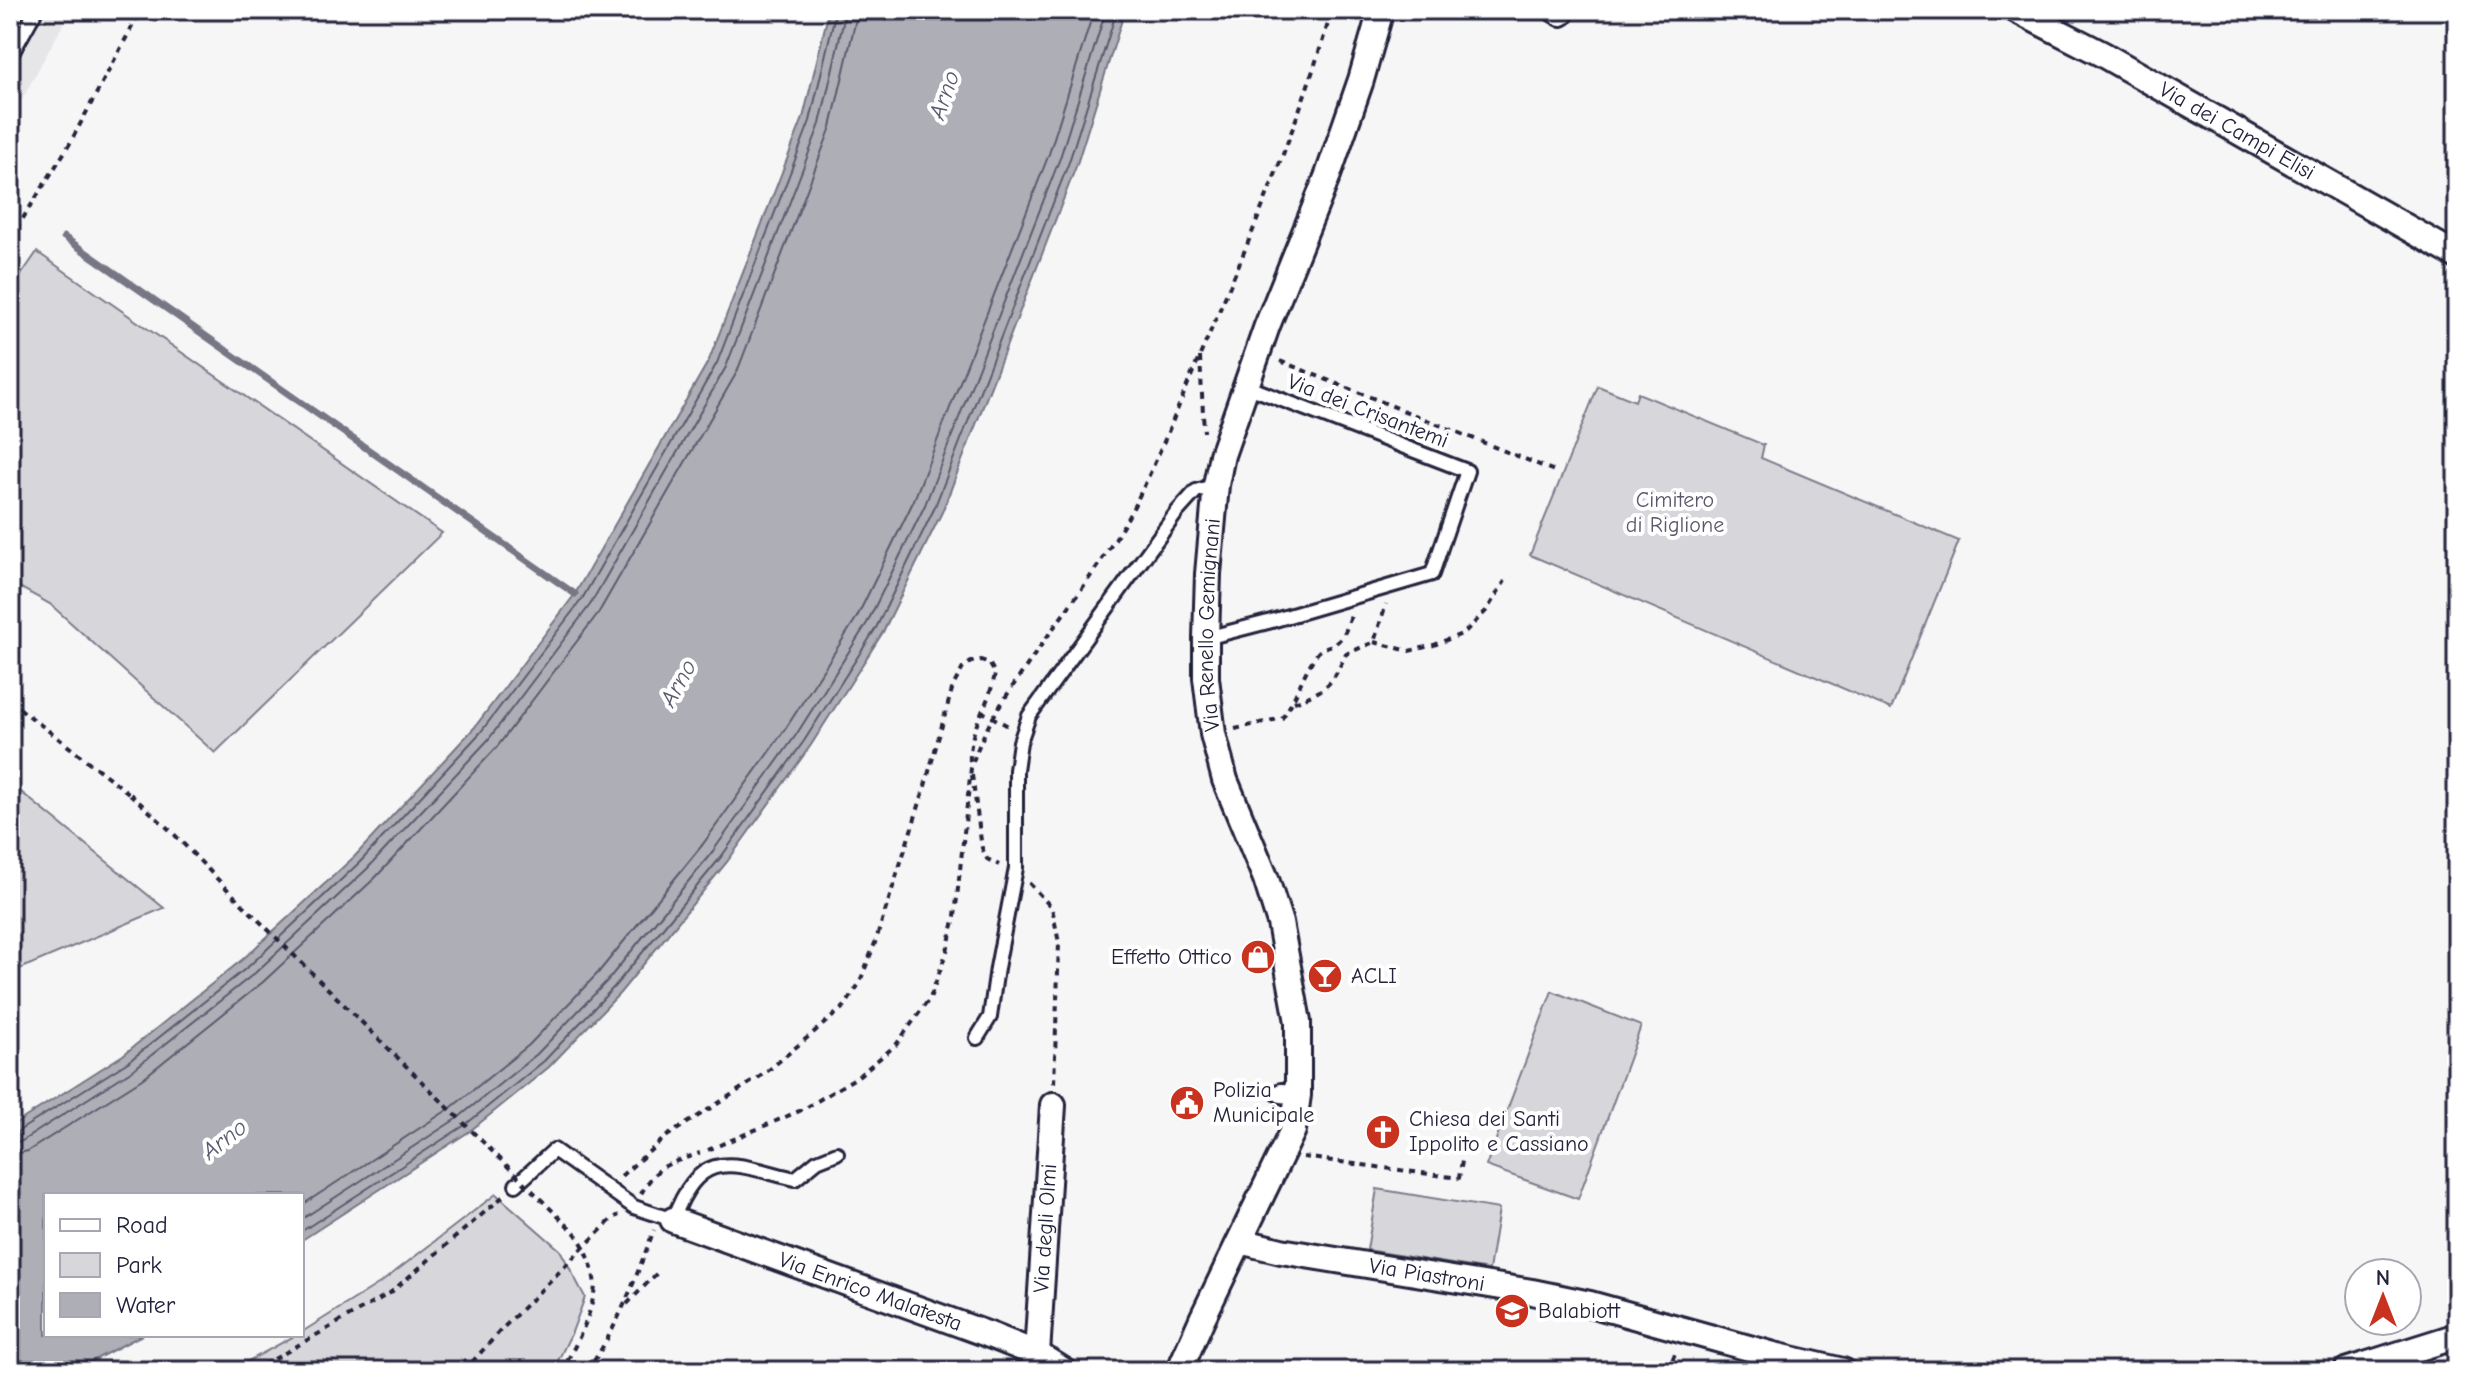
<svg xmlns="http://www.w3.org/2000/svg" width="2467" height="1381" viewBox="0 0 2467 1381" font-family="'Comic Neue',sans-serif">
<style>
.built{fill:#e6e6e9}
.green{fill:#d7d7db;stroke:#7c7c8b;stroke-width:2}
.water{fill:#aeaeb7;stroke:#767685;stroke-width:2}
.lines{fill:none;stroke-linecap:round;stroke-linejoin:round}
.shore{stroke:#5a5a6d;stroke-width:2}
.stream{stroke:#767685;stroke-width:7}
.service-casing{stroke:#22223b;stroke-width:18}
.pedestrian-casing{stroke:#22223b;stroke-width:24}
.minor-casing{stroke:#22223b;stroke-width:30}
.path{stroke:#22223b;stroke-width:4;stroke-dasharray:6 6;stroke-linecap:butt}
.service{stroke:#fff;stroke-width:12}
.pedestrian{stroke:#fff;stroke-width:18}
.minor{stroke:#fff;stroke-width:24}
.path-bridge{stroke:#22223b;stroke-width:4;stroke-dasharray:6 6;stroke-linecap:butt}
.labels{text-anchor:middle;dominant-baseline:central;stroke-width:8;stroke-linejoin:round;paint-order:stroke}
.street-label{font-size:22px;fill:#22223b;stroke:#fff}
.park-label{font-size:22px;fill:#58586b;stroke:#fff}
.poi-label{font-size:22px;fill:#22223b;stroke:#fff;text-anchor:start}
.water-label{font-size:24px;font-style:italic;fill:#5a5a6d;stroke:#fff}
</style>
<rect width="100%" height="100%" fill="#f6f6f7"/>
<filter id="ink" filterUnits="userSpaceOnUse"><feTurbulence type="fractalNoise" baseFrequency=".0125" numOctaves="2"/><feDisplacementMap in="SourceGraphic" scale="16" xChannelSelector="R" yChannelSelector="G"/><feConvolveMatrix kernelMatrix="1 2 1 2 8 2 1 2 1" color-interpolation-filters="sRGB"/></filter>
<g filter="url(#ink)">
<!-- built -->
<path class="built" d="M10,10h61l-61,111z"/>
<!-- green -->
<g class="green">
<path d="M37,252l405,281 -227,220 -165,-149 -40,-22v-291z"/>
<path d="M1598,386l37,15 3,-8 126,52 -3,13 198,83 -68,168 -361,-154z"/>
<path d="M10,783l154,125 -154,65z"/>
<path d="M1552,991l89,35 -63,173 -92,-33z"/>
<path d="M1377,1189l122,20 -10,61 -122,-20z"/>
<path d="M496,1194l64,56 25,47 -13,35 -19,39h-323l66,-36h6v-3l81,-51z"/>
</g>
<!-- water -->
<path class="water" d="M829,10h296l-48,154 -135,348 -59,120 -72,113 -84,117 -107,131 -71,74 -79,64 -168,109v-45h-256v140h96l-69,36h-63v-244l113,-72 120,-96 112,-103 119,-128 101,-134 134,-234 94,-242z"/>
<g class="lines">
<!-- shore -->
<g class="shore">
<path d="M10,1133l7,-1 111,-70 121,-96 111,-104 120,-129 102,-134 135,-236 93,-242 26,-111"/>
<path d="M10,1143l12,-2 112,-72 121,-96 112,-104 121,-129 102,-135 136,-238 94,-243 26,-114"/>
<path d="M10,1155l18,-4 114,-72 121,-97 112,-104 122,-131 102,-135 138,-240 94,-245 27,-117"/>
<path d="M302,1205l150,-98 77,-62 69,-72 105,-129 83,-116 71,-111 57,-117 135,-346 45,-144"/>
<path d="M302,1219l157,-102 78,-63 70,-73 106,-130 83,-116 71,-112 58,-118 135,-347 46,-148"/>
<path d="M302,1231l163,-106 79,-64 70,-74 107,-130 83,-116 72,-113 58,-119 135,-347 48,-152"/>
</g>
<!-- stream -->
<g class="stream">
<path d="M10,204l1,1"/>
<path d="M64,237l511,357"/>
</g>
<!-- service casing -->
<g class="service-casing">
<g id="service">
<path d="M10,57l26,-47"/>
<path d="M1206,638l62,-16 164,-48 35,-103 -208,-80 -13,-3"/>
<path d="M977,1038l13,-21 7,-49 19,-100v-98l4,-28 9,-26 148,-204 19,-21 20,-6"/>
<path d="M516,1185l38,-35 80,57 39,13c28,-75 59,-56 122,-41l22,-18 20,-8"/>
</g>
</g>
<!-- pedestrian casing -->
<g class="pedestrian-casing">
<path id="pedestrian" d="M1281,1093l17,2"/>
</g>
<!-- minor casing -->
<g class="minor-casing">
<g id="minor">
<path d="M1556,10l5,3 2,-3"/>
<path id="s1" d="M2016,10l86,44 355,202"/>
<path id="s2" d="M673,1220l314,114 50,20 27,17"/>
<path id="s3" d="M1240,1241l41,10 251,41 58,12 184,51 69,16"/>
<path id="s4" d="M1037,1354l16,-249"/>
<path id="s5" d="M1179,1371l23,-52 91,-189 5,-35v-73l-18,-99 -14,-44 -41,-99 -12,-46 -7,-56v-40l2,-64 8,-89 6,-30 45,-129 61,-151 33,-95 20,-70"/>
<path d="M2346,1371l111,-35"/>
</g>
</g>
<!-- path -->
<g class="path">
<path d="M10,239l59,-94 72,-135"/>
<path d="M1200,357l4,75"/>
<path d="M1280,361l277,111"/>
<path d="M1374,642l35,9 25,-6 30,-12 22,-22 19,-30"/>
<path d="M10,701l120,93"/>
<path d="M1294,702c33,-12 37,-16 52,-48l28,-12 12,-38"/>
<path d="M981,711l29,16"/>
<path d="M1235,729l47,-11c15,-20 19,-42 34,-63 5,-8 14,-8 21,-13 9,-7 11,-19 15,-29"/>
<path d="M972,775l10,73 5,11 12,6"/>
<path d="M1029,883l23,25 7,35 -5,141"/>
<path d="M708,1150l96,-41 53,-32 39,-32 34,-47 17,-47 8,-35 16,-148c11,-38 33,-69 55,-101 36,-53 78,-104 108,-161 27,-52 47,-108 71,-162 47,-109 93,-219 127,-334"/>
<path d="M1303,1157l156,21 4,-22"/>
<path d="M621,1176l46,-40 97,-62 81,-68 14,-22 16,-41 48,-150 30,-107 10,-18 8,-6 10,-2 8,3 6,10c-5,33 -27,54 -25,90"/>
<path d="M641,1194c18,-32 27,-29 59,-41"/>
<path d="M627,1304l33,-34"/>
<path d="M253,1371l137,-78 116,-99"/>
<path d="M464,1371l38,-42 110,-110 7,-4"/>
<path d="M562,1371c14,-27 30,-55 33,-85"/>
<path d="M587,1371c31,-43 48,-92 67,-141"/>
<path d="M1668,1371l8,-20"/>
</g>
<!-- service -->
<use href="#service" class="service"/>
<!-- pedestrian -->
<use href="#pedestrian" class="pedestrian"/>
<!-- minor -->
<use href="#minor" class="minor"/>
<!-- path-bridge -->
<path class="path-bridge" d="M130,794l41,37 58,60 346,342c12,16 18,33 20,53"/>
</g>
</g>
<!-- icons -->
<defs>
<g id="shop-disc" transform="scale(1.8)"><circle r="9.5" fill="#c8321e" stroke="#fff"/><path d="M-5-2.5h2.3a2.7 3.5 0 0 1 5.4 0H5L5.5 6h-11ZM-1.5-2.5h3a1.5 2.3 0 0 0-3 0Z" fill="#fff"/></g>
<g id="bar-disc" transform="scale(1.8)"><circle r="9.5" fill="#c8321e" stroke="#fff"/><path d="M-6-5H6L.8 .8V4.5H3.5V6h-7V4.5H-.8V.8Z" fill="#fff"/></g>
<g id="civic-disc" transform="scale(1.8)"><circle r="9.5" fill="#c8321e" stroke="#fff"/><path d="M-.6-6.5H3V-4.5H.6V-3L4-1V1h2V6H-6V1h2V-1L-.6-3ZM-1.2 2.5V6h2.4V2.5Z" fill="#fff"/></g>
<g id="church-disc" transform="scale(1.8)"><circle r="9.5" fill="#c8321e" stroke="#fff"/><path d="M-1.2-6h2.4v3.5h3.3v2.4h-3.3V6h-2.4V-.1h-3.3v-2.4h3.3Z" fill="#fff"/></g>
<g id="school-disc" transform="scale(1.8)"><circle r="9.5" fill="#c8321e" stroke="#fff"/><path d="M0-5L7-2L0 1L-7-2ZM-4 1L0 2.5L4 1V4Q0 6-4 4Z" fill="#fff"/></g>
</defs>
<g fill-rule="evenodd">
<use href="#shop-disc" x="1258" y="957"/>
<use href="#bar-disc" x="1325" y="976"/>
<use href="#civic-disc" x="1187" y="1103"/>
<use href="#church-disc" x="1383" y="1132"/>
<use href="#school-disc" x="1512" y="1311"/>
</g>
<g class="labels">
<!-- street labels -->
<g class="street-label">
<text stroke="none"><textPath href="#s1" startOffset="252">Via dei Campi Elisi</textPath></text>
<text transform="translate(1368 411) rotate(21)">Via dei Crisantemi</text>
<text stroke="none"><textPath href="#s5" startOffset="786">Via Renello Gemignani</textPath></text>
<text stroke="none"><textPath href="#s4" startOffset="126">Via degli Olmi</textPath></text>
<text stroke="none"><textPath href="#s3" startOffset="190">Via Piastroni</textPath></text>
<text stroke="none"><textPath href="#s2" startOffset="210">Via Enrico Malatesta</textPath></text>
</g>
<!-- park labels -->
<g class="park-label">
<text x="1675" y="500">Cimitero<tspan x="1675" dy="25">di Riglione</tspan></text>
</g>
<!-- poi labels -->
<g class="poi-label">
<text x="1232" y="957" text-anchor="end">Effetto Ottico</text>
<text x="1351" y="976">ACLI</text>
<text x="1213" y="1090">Polizia<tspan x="1213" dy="25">Municipale</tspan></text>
<text x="1409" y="1119">Chiesa dei Santi<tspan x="1409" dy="25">Ippolito e Cassiano</tspan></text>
<text x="1538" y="1311">Balabiott</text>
</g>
<!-- water labels -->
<g class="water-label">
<text transform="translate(944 95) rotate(-71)">Arno</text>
<text transform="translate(678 683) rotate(-61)">Arno</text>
<text transform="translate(224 1139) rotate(-38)">Arno</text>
</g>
</g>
<!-- margin -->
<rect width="2467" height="1381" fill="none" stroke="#fff" stroke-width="40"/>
<rect x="20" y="20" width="2427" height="1341" fill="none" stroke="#22223b" stroke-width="3" filter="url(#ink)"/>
<!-- legend -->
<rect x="44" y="1193" width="260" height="144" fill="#ffffff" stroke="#a7a7b1" stroke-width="2"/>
<rect x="60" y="1219" width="40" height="12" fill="#ffffff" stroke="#a7a7b1" stroke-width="2"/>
<text x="116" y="1233" font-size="24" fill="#22223b">Road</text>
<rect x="60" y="1253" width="40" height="24" fill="#d7d7db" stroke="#a7a7b1" stroke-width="2"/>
<text x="116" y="1273" font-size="24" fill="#22223b">Park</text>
<rect x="60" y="1293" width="40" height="24" fill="#aeaeb7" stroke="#a7a7b1" stroke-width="2"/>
<text x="116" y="1313" font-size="24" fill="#22223b">Water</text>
<!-- north arrow -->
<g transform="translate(2383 1297)"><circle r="38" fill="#ffffff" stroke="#a7a7b1" stroke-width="2"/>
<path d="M0-6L14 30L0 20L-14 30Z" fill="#c8321e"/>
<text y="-12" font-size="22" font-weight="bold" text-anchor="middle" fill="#22223b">N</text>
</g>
</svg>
